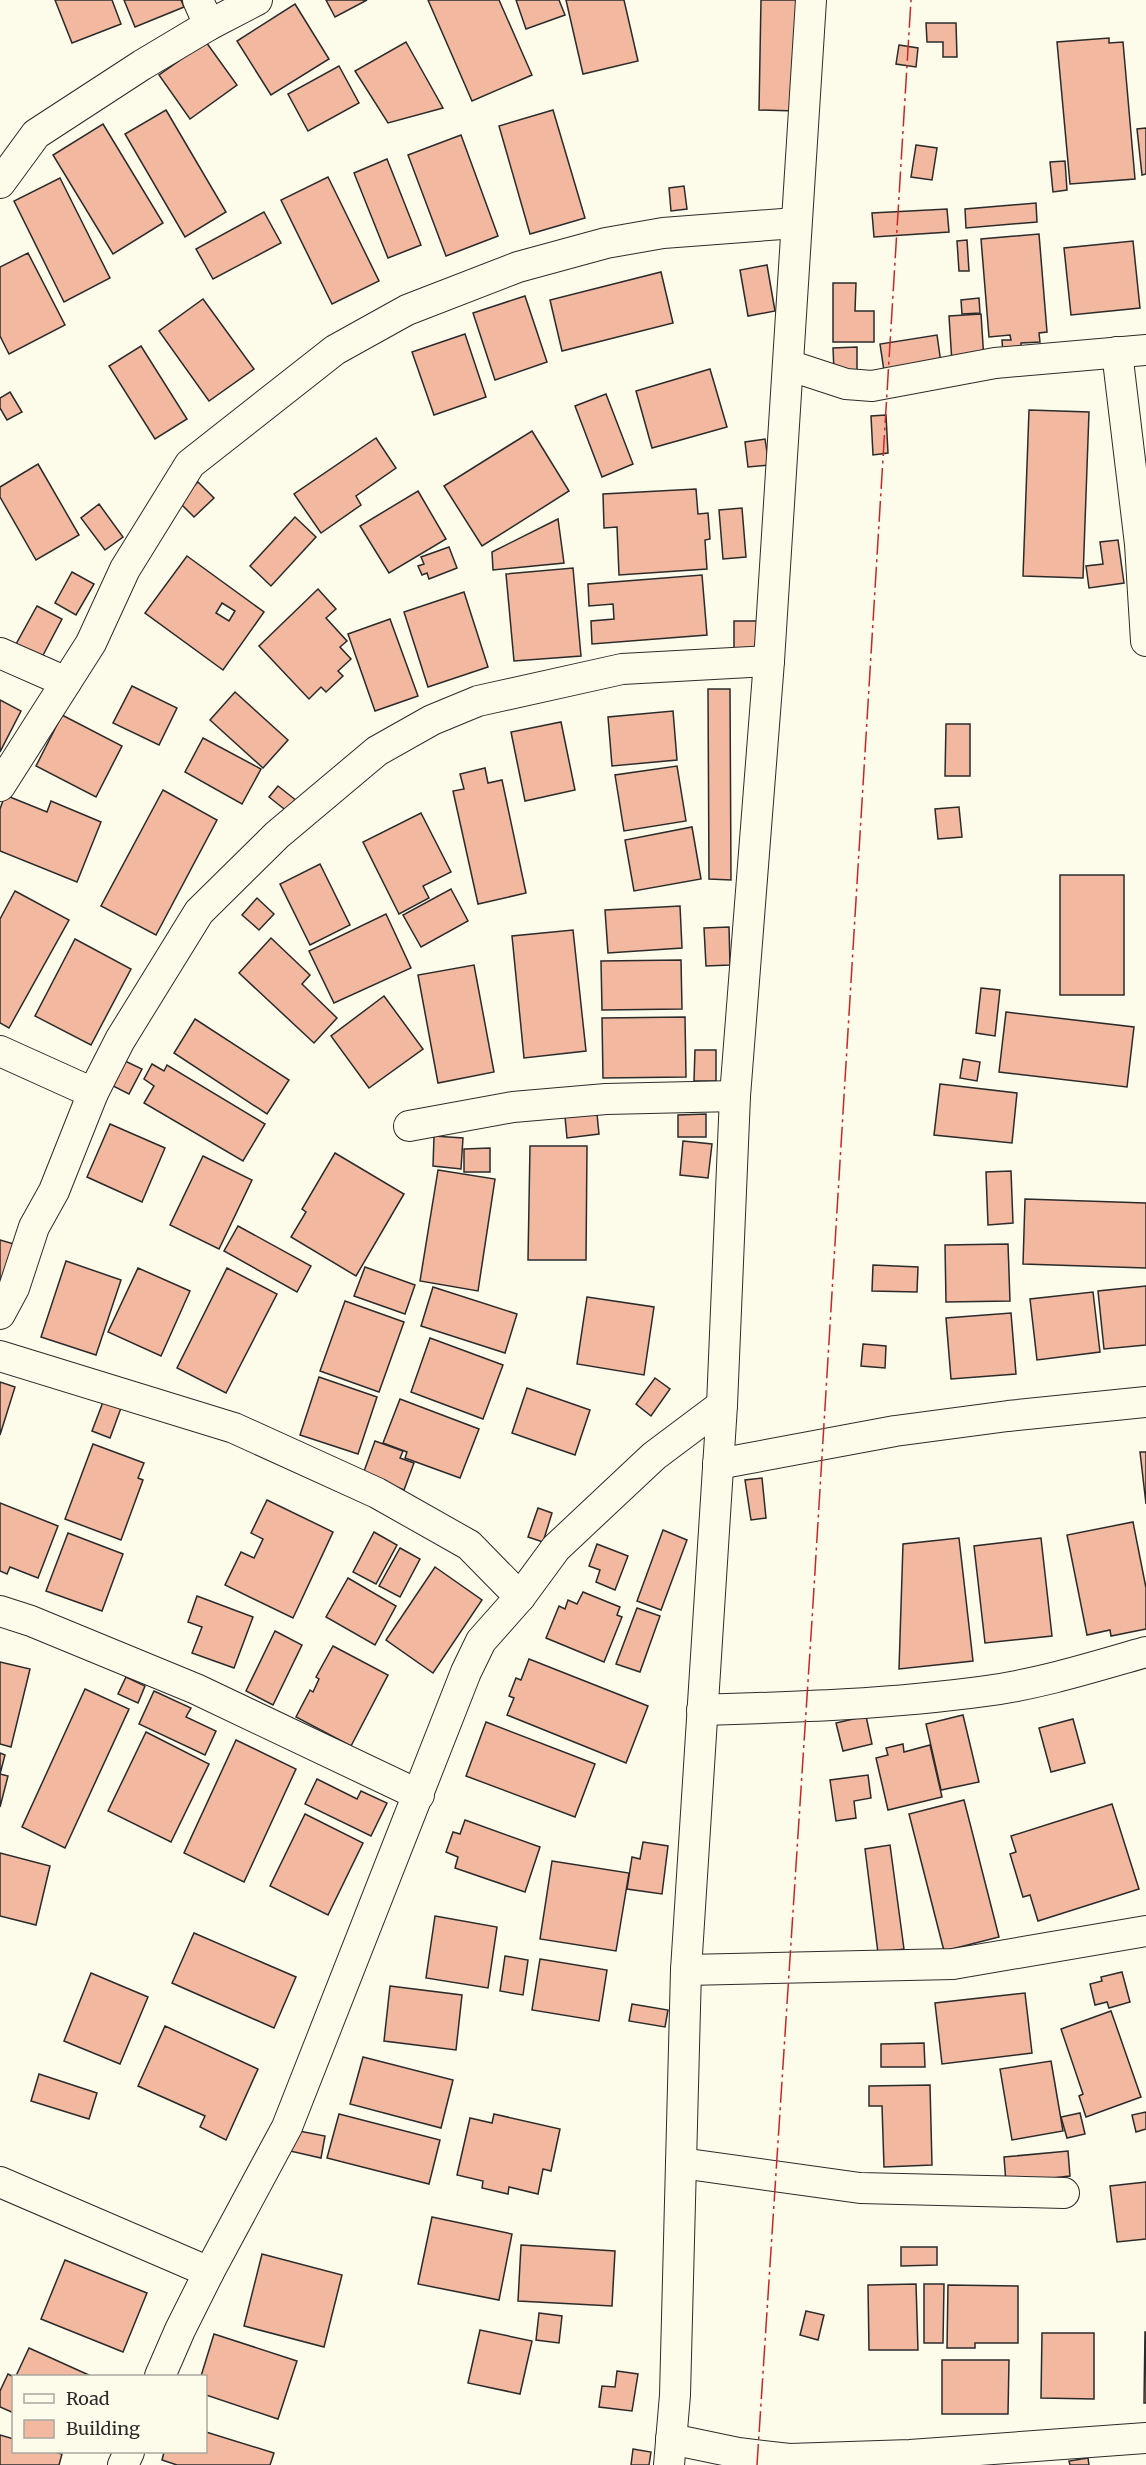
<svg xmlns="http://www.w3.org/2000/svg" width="1146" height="2465" viewBox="0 0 1146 2465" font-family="Merriweather,serif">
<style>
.building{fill:#f2b8a0;stroke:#2b2b2b;stroke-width:1.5;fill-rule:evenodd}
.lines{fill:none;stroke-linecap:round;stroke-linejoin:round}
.street-casing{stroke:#2b2b2b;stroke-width:32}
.street{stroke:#fdfbea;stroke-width:30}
.power{stroke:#c62828;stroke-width:1.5;stroke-dasharray:21 4.5 3 4.5;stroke-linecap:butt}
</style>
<rect width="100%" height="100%" fill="#fdfbea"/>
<!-- building -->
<g class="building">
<path d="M55,0h57l9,24 -49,19z"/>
<path d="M124,0h57l3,7 -49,20z"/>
<path d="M326,0h41l-32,17z"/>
<path d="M428,0h71l33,75 -60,26z"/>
<path d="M516,0h43l6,15 -39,14z"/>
<path d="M566,0h58l14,61 -55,13z"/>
<path d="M761,0h37l-2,111 -37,-1z"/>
<path d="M295,4l34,55 -58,36 -34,-54z"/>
<path d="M926,23h30l1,34h-14v-15h-16z"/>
<path d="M1109,38v5l14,-1 12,137 -65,5 -13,-142z"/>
<path d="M206,42l31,43 -47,34 -31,-44z"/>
<path d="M406,42l37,66 -55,15 -33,-52z"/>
<path d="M899,45l19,3 -2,19 -20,-3z"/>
<path d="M339,66l20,37 -51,28 -20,-37z"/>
<path d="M166,110l60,102 -41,25 -60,-103z"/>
<path d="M553,110l32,108 -55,16 -31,-108z"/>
<path d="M103,124l60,99 -50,31 -60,-99z"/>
<path d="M1146,128v46l-4,1 -5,-46z"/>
<path d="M461,135l37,101 -52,20 -38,-101z"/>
<path d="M916,145l21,3 -5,32 -21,-3z"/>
<path d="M387,159l34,86 -33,13 -34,-85z"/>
<path d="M1065,161l2,29 -14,2 -3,-30z"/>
<path d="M328,177l51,104 -47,23 -51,-104z"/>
<path d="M60,178l50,100 -46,24 -50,-101z"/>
<path d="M684,186l3,23 -16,2 -2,-23z"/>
<path d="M1036,203l1,19 -71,6 -1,-19z"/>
<path d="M947,209l2,23 -75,5 -2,-24z"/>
<path d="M264,212l17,31 -68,36 -17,-30z"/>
<path d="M1039,234l8,98 -8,1 1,9 -19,1v10l-18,2 -1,-15h9l-1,-5 -21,2 -8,-98z"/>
<path d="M967,240l2,31h-10l-2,-30z"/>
<path d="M1133,241l7,67 -69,7 -7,-67z"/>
<path d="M28,253l37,72 -56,29 -9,-18v-69z"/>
<path d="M767,265l8,46 -27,5 -8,-46z"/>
<path d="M661,272l12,51 -111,28 -12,-51z"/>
<path d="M833,283h23l-1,28h19v31h-41z"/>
<path d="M525,296l22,66 -52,18 -22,-67z"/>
<path d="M979,298l1,15 -18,1 -1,-14z"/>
<path d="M203,299l51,70 -45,32 -50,-70z"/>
<path d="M981,314l3,46 -32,3 -3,-47z"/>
<path d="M465,334l21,63 -52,18 -22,-63z"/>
<path d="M937,335l4,28 -57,8 -4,-27z"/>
<path d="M141,346l46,73 -32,20 -46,-73z"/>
<path d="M857,347v23l-23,1 -1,-23z"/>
<path d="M710,369l17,58 -75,21 -16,-57z"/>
<path d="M10,392l12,20 -15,8 -7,-12v-10z"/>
<path d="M606,394l27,70 -31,13 -27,-71z"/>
<path d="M1029,410l60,2 -6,166 -60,-2z"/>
<path d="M886,415l2,38 -15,2 -2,-39z"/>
<path d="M532,431l37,60 -87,55 -38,-60z"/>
<path d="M376,438l20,30 -40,28 5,9 -40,28 -27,-39z"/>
<path d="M765,439l4,26 -21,2 -3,-25z"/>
<path d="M38,464l41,71 -43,25 -36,-63v-10z"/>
<path d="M198,482l16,16 -20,19 -16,-16z"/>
<path d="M696,489l2,25 10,-1 2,26 -5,1 2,29 -88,6 -2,-48 -13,1 -1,-34z"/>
<path d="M418,491l28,48 -57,34 -29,-47z"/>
<path d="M99,504l24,33 -18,13 -24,-32z"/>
<path d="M742,508l4,49 -23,2 -4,-49z"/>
<path d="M295,517l21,20 -45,49 -21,-20z"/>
<path d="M558,519l6,44 -71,7 -1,-18z"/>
<path d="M1118,540l6,43 -35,5 -3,-22 17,-2 -3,-22z"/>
<path d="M449,547l8,21 -28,11 -2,-6 -5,2 -4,-9 6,-2 -3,-7z"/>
<path d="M187,556l77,56 -41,58 -78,-57zM222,603l13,8 -6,10 -13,-8z"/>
<path d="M573,568l8,88 -67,5 -8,-87z"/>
<path d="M72,572l22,12 -18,31 -21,-12z"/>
<path d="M702,575l5,60 -115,9 -1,-23 23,-2 -1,-15 -24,2 -1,-22z"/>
<path d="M318,589l18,20 -10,9 21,23 -7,6 11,12 -13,12 5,5 -17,16 -5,-5 -12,12 -50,-53z"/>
<path d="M464,592l24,75 -60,20 -24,-75z"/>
<path d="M37,606l25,13 -21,40 -26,-13z"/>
<path d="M390,619l28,77 -43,15 -27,-77z"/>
<path d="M734,621h24l-1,33h-23z"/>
<path d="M132,686l45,22 -18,37 -46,-22z"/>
<path d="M708,689h22l1,191 -22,-1z"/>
<path d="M235,692l53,48 -25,28 -53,-48z"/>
<path d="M0,700l21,11 -21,41z"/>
<path d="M673,711l4,49 -65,6 -4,-49z"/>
<path d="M62,715l60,31 -26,51 -60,-31z"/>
<path d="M561,722l14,68 -50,11 -14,-69z"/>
<path d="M946,724h24v52h-25z"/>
<path d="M203,738l58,31 -19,35 -57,-32z"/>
<path d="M677,766l9,55 -62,10 -9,-56z"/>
<path d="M485,768l3,15 14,-3 24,113 -48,11 -25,-113 11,-2 -4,-15z"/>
<path d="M278,786l19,15 -9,11 -19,-15z"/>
<path d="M163,790l54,30 -61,115 -55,-29z"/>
<path d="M5,795l42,17 4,-11 50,21 -24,60 -77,-31v-42z"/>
<path d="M959,807l3,30 -24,2 -3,-30z"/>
<path d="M421,813l30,59 -28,14 6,12 -30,16 -36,-72z"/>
<path d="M692,827l9,52 -67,12 -9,-51z"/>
<path d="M320,864l30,61 -40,20 -30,-61z"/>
<rect x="1060" y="875" width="64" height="120"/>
<path d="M451,889l17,32 -47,26 -18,-32z"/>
<path d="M15,891l54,29 -60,108 -9,-5v-104z"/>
<path d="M257,898l17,16 -15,16 -17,-15z"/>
<path d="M680,906l2,42 -74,5 -3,-43z"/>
<path d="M386,914l25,54 -77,35 -25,-52z"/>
<path d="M729,927l1,38 -24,1 -2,-38z"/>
<path d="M573,930l13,121 -62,7 -12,-122z"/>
<path d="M271,938l39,37 -8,9 35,34 -23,25 -75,-70z"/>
<path d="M75,939l56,30 -40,76 -56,-29z"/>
<path d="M681,960l1,49 -80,1 -1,-49z"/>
<path d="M474,965l20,107 -56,11 -20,-108z"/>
<path d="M981,988l19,2 -5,46 -19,-3z"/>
<path d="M384,996l39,53 -54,39 -38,-52z"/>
<path d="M1006,1012l128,15 -7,60 -128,-15z"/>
<path d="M685,1017l1,60 -83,1 -1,-60z"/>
<path d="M195,1019l94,61 -22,34 -93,-61z"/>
<path d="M695,1050h21v31h-22z"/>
<path d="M963,1059l17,3 -3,19 -17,-3z"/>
<path d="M125,1061l17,8 -13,25 -16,-8z"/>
<path d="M152,1064l12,7 3,-6 98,59 -22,37 -99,-58 10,-17 -10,-7z"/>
<path d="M940,1084l77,9 -5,50 -78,-8z"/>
<path d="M597,1114l2,20 -32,4 -2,-21z"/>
<path d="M706,1114v23h-28v-22z"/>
<path d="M110,1124l55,24 -23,54 -55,-25z"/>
<path d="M434,1136l29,2 -2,31 -28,-3z"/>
<path d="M683,1141l29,3 -4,34 -28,-3z"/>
<path d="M530,1146h57l-1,114h-58z"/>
<path d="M490,1148v24h-26v-23z"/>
<path d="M335,1153l69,41 -48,82 -65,-39 15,-25 -4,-3z"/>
<path d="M203,1156l49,24 -33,69 -49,-24z"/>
<path d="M438,1170l57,9 -17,112 -58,-10z"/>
<path d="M1011,1171l2,52 -25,2 -2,-53z"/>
<path d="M1025,1199l121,4v65l-123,-4z"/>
<path d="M238,1226l73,40 -14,26 -73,-41z"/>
<path d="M0,1240l14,4 -14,48z"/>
<path d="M1008,1244l2,57 -64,1 -1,-57z"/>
<path d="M66,1261l55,19 -25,75 -55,-18z"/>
<path d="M873,1265l45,2 -1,25 -45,-1z"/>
<path d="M365,1267l50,18 -10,29 -51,-18z"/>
<path d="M138,1268l52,23 -29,65 -53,-24z"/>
<path d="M227,1268l50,26 -51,99 -49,-25z"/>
<path d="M1146,1286v59l-42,4 -6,-58z"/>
<path d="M433,1287l84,27 -12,39 -84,-27z"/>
<path d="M1093,1292l7,60 -63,8 -7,-61z"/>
<path d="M587,1297l67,10 -10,68 -67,-11z"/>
<path d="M345,1301l59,21 -25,70 -59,-21z"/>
<path d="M1011,1313l5,61 -65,5 -5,-61z"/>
<path d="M430,1338l73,27 -20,54 -72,-27z"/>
<path d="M863,1344l23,2 -1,22 -24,-2z"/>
<path d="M319,1377l58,20 -19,57 -58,-19z"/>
<path d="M655,1378l15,11 -19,27 -15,-12z"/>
<path d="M0,1382l15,5 -15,48z"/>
<path d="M527,1388l63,22 -15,45 -63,-22z"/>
<path d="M400,1399l79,30 -19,49 -55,-20 2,-6 -24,-9z"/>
<path d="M103,1402l18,6 -11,30 -18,-7z"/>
<path d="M375,1441l28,10 -3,7 14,5 -10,27 -41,-16z"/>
<path d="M93,1444l51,19 -6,15 5,2 -22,60 -56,-21z"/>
<path d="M1140,1452h6v52z"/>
<path d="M762,1478l4,40 -15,2 -6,-40z"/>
<path d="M267,1500l66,32 -40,86 -68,-33 16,-33 13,6 9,-19 -12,-6z"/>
<path d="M0,1503l58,23 -20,52 -28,-11 -3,7 -7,-3z"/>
<path d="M538,1508l14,5 -9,29 -15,-5z"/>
<path d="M1133,1522l13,66v41l-35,7 -1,-6 -23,5 -20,-100z"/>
<path d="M663,1530l24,10 -26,70 -24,-9z"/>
<path d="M374,1532l23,13 -21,39 -23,-12z"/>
<path d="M68,1533l55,21 -21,57 -56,-20z"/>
<path d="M959,1538l14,123 -74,8 4,-125z"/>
<path d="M1041,1538l11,98 -67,7 -11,-97z"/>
<path d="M597,1544l31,12 -13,34 -19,-8 4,-12 -11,-4z"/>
<path d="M400,1548l20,11 -20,38 -21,-11z"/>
<path d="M435,1567l47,33 -49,73 -47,-33z"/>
<path d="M348,1578l48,28 -21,39 -49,-28z"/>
<path d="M583,1592l37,15 -3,8 5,2 -18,45 -58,-24 13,-32 6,3 3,-9 9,4z"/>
<path d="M197,1596l56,21 -19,51 -42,-15 10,-26 -14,-5z"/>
<path d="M637,1608l23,8 -20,56 -24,-8z"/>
<path d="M275,1631l27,14 -29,60 -27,-14z"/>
<path d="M333,1646l55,29 -37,71 -55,-29 14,-27 3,2 6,-13 -3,-2z"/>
<path d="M529,1659l119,47 -22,57 -119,-48 7,-17 -5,-2 7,-18 5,2z"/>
<path d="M0,1662l30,7 -19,78 -11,-3z"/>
<path d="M126,1677l19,9 -7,17 -20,-9z"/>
<path d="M85,1689l44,20 -64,139 -43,-21z"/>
<path d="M154,1691l37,17 -5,9 30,14 -11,24 -66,-31z"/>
<path d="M963,1715l16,67 -38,8 -15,-66z"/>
<path d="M866,1716l6,28 -29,7 -7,-28z"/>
<path d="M1073,1719l12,44 -34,9 -12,-44z"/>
<path d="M486,1722l109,42 -20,53 -109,-41z"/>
<path d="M146,1732l63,32 -38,78 -63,-31z"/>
<path d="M236,1740l60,29 -52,113 -60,-29z"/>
<path d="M903,1744l1,8 26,-7 12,52 -54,13 -12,-52 12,-3 -2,-7z"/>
<path d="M0,1753l5,2 -5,19 8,2 -8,31z"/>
<path d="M868,1775l3,23 -17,3 2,17 -20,3 -6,-41z"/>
<path d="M317,1779l40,20 4,-8 26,12 -16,33 -66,-32z"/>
<path d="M964,1800l35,137 -55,14 -35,-137z"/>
<path d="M1112,1804l27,85 -101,32 -8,-26 -7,2 -13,-43 6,-2 -5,-16z"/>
<path d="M305,1814l58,29 -35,72 -58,-29z"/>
<path d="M465,1820l75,27 -15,45 -70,-24 3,-11 -12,-5 7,-20 7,2z"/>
<path d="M643,1842l25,4 -6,48 -35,-5 5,-32 8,2z"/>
<path d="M890,1845l14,104 -26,4 -13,-104z"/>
<path d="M0,1853l50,13 -14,59 -36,-9z"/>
<path d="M552,1861l77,12 -13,78 -76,-12z"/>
<path d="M435,1916l62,11 -9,61 -62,-10z"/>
<path d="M194,1933l102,44 -22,51 -102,-45z"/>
<path d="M505,1956l23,4 -5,35 -23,-4z"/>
<path d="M540,1959l67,11 -8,51 -67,-11z"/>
<path d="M1122,1972l8,30 -21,6 -2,-6 -12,3 -5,-21 12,-3 -1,-4z"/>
<path d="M91,1973l57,24 -28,67 -56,-23z"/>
<path d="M390,1986l72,9 -6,55 -72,-9z"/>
<path d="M1025,1993l7,60 -90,11 -7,-61z"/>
<path d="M632,2004l36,6 -3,17 -36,-6z"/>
<path d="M1111,2011l30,86 -55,20 -7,-21 4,-2 -22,-65z"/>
<path d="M165,2026l93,43 -32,71 -26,-13 5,-11 -67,-30z"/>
<path d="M924,2043l1,24h-44v-23z"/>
<path d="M363,2057l90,23 -12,48 -91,-24z"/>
<path d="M1051,2061l12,70 -51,9 -12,-71z"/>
<path d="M39,2074l58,19 -8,26 -58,-18z"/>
<path d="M930,2085l2,80 -48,2 -2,-61h-13v-20z"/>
<path d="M1146,2112v17l-10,3 -4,-17z"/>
<path d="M1080,2113l5,21 -18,4 -6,-21z"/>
<path d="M339,2114l101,26 -11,44 -102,-26z"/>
<path d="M494,2114l66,15 -9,42 -8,-2 -5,25 -29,-7 -1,7 -26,-6 1,-7 -26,-6 13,-57 22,5z"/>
<path d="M294,2130l31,6 -4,22 -31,-7z"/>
<path d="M1068,2151l2,25 -64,7 -2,-26z"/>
<path d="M1146,2182v57l-29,3 -7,-56z"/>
<path d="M432,2217l80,17 -13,66 -81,-16z"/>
<path d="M521,2245l94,6 -3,55 -94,-5z"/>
<path d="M901,2247h36v18l-36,1z"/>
<path d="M262,2254l80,21 -18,72 -80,-21z"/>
<path d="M65,2260l82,33 -24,59 -82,-33z"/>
<path d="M916,2284l2,66h-49l-1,-65z"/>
<path d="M924,2284h20l-1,59h-19z"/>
<path d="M948,2285l70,1v57h-43v5h-28z"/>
<path d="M806,2311l18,4 -6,25 -18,-5z"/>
<path d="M539,2313l23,3 -3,27 -23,-3z"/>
<path d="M480,2330l52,11 -12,53 -52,-11z"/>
<path d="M1145,2332h1v71h-2z"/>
<path d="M1042,2333h52v66l-53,-1z"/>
<path d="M214,2334l83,27 -19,58 -72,-24v-19h-5z"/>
<path d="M29,2348l62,28h-75z"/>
<path d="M942,2360h67l-1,54h-66z"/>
<path d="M617,2371l21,3 -6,37 -33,-4 3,-21 13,1z"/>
<path d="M8,2374l6,3v36l-14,-6v-16z"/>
<path d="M206,2432l68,21 -4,12h-93l-15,-5 2,-8h42z"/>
<path d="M0,2435l14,4v13h41l7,2 -3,11h-59z"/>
<path d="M633,2449l18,3 -2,13h-18z"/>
<path d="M1088,2458l1,7h-19l-1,-4z"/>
</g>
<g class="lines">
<!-- street casing -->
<g class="street-casing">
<g id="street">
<path d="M198,0l11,25"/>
<path d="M0,183l36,-49 106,-69 67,-40 48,-25"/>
<path d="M1117,352l23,192 6,97"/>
<path d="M788,365l58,19 26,2 123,-23 151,-13"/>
<path d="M0,653l66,29"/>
<path d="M0,786l91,-143 34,-74 65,-105 145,-114 72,-40 111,-43 88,-24 57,-10 133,-10"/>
<path d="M0,1051l93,42"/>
<path d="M409,1126l104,-19 93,-8 129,-3"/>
<path d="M0,1314l14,-26 20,-61 20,-36 39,-98 27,-53 79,-128 78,-77 100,-84 55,-31 46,-19 144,-32 147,-8"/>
<path d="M0,1356l234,72 143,65 92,52 51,52"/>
<path d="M718,1464l177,-33 113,-15 138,-14"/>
<path d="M0,1611l31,10 165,68 223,106"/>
<path d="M702,1710c95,-3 190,-6 284,-19 54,-7 107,-24 160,-39"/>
<path d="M686,1970l267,-6 193,-33"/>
<path d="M681,2163l179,25 204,5"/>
<path d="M0,2182l209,90"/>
<path d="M160,2376l20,-46 29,-58 78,-145 179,-455 15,-31 39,-44 36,-49 98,-92 68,-51"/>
<path d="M671,2439l67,14 51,6 121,-4 236,-17"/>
<path d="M123,2465l6,-13"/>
<path d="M669,2465l6,-70 11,-425 36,-565 13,-309 34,-435 42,-661"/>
</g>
</g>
<!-- street -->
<use href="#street" class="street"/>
<!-- power -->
<path class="power" d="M757,2465l55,-845 99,-1620"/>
</g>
<!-- legend -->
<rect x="12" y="2375" width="195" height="78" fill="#fdfbea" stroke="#a9a89e" stroke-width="1.5"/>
<rect x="24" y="2394" width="30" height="9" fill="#fdfbea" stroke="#a9a89e" stroke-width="1.5"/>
<text x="66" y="2405" font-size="18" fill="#2b2b2b">Road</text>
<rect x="24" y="2420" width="30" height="18" fill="#f2b8a0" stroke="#a9a89e" stroke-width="1.5"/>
<text x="66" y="2435" font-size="18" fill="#2b2b2b">Building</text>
</svg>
